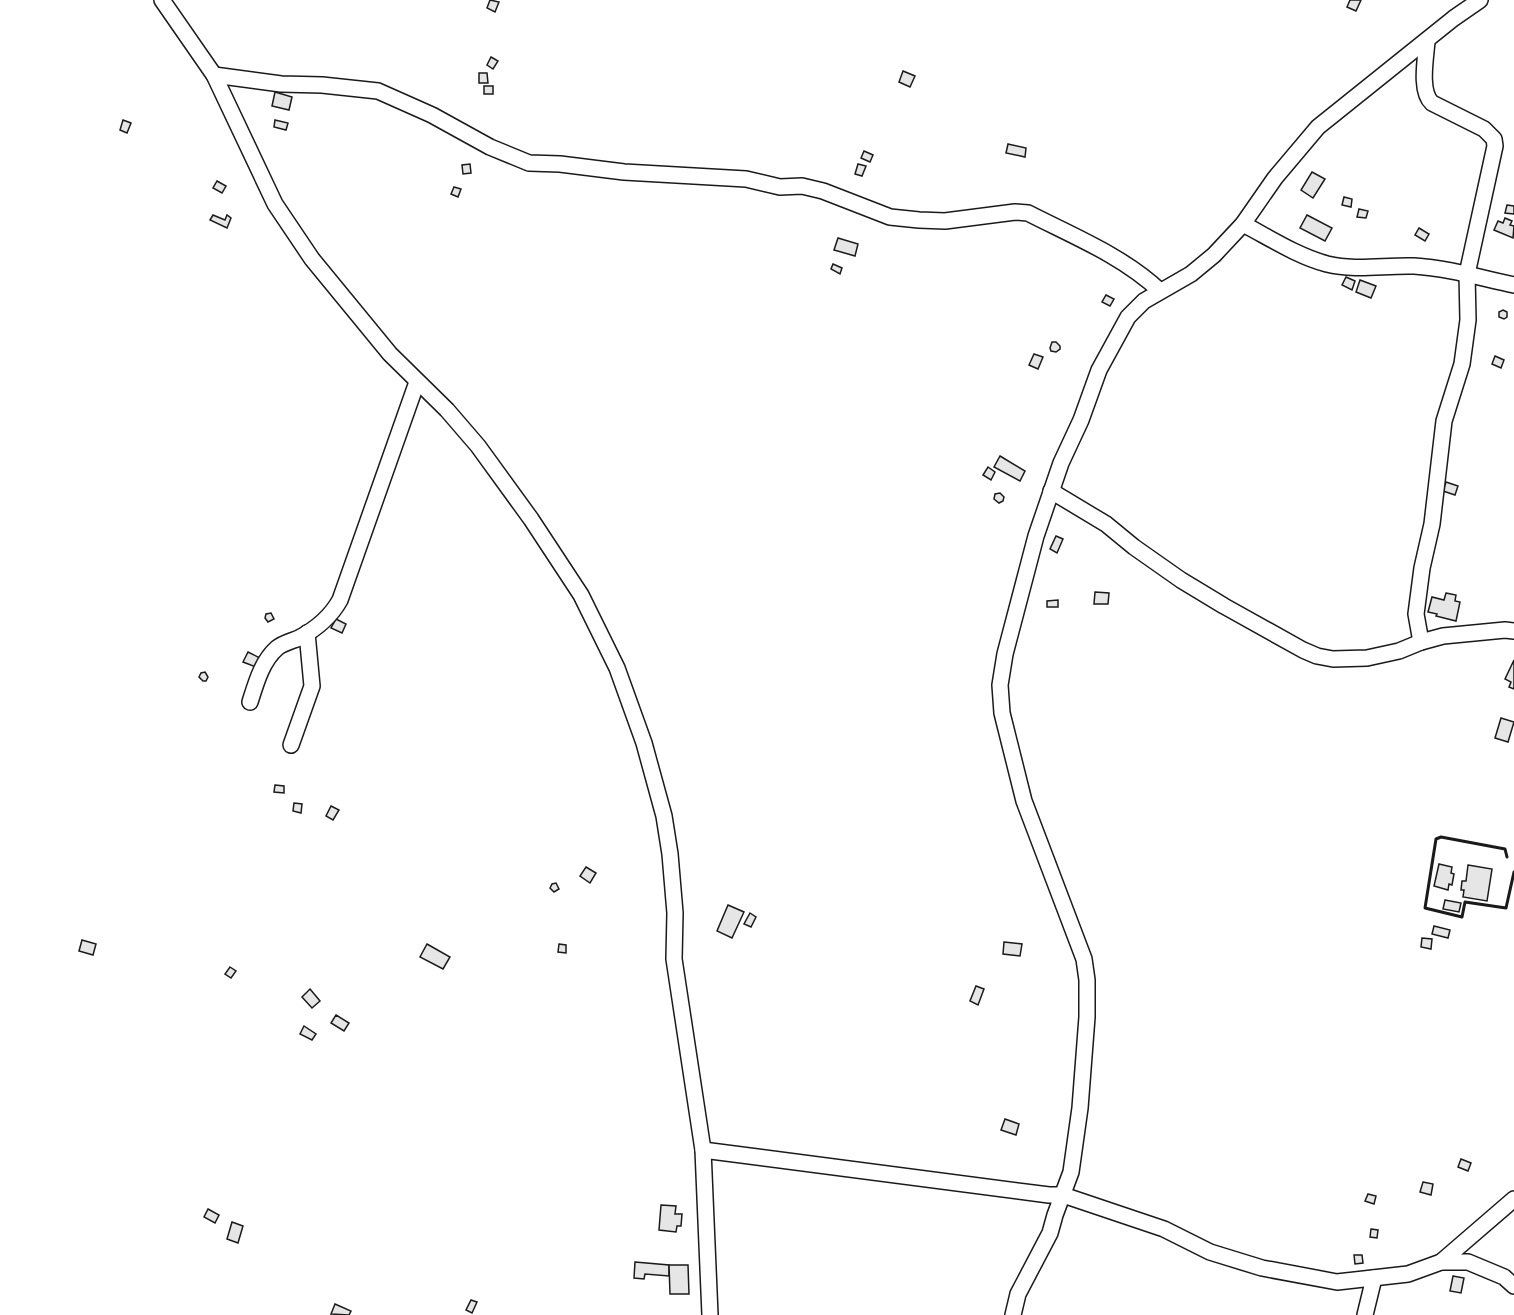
<svg xmlns="http://www.w3.org/2000/svg" width="1514" height="1315" viewBox="0 0 1514 1315" font-family="Cabin,sans-serif">
<style>
.building{fill:#e6e6e6;stroke:#1a1a1a;stroke-width:1.5}
.lines{fill:none;stroke-linecap:round;stroke-linejoin:round}
.minor-casing{stroke:#1a1a1a;stroke-width:18}
.minor{stroke:#fff;stroke-width:15}
.wall{stroke:#1a1a1a;stroke-width:3}
</style>
<rect width="100%" height="100%" fill="#fff"/>
<!-- building -->
<g class="building">
<path d="M490,0l9,2 -4,10 -8,-4z"/>
<path d="M1350,0h11l-5,11 -9,-4z"/>
<path d="M491,57l7,4 -5,8 -6,-4z"/>
<path d="M903,71l12,5 -5,11 -11,-5z"/>
<path d="M479,73h8l1,10h-9z"/>
<rect x="484" y="86" width="9" height="8"/>
<path d="M275,92l17,5 -3,13 -17,-4z"/>
<path d="M123,120l8,3 -4,10 -7,-3z"/>
<path d="M275,120l13,3 -2,7 -12,-3z"/>
<path d="M1008,144l18,4 -1,9 -19,-4z"/>
<path d="M864,151l9,4 -3,7 -9,-4z"/>
<path d="M470,164l1,9 -8,1 -1,-9z"/>
<path d="M858,164l8,2 -4,10 -7,-2z"/>
<path d="M1312,172l13,7 -12,19 -12,-8z"/>
<path d="M217,181l9,5 -4,7 -9,-5z"/>
<path d="M454,187l7,2 -3,8 -7,-3z"/>
<path d="M1344,197l8,2 -1,8 -9,-2z"/>
<path d="M1507,205l7,1v8l-9,-1z"/>
<path d="M1359,209l9,2 -2,7 -9,-1z"/>
<path d="M213,215l12,5 2,-5 4,3 -4,10 -17,-8z"/>
<path d="M1307,215l25,13 -7,13 -25,-13z"/>
<path d="M1505,218l7,3 -2,4 4,1 -1,12 -19,-8 4,-9 5,2z"/>
<path d="M1419,228l10,6 -4,7 -10,-6z"/>
<path d="M838,238l20,6 -3,12 -21,-6z"/>
<path d="M833,264l9,4 -2,6 -9,-5z"/>
<path d="M1346,277l9,4 -3,9 -10,-5z"/>
<path d="M1360,280l16,6 -5,12 -15,-6z"/>
<path d="M1106,295l8,4 -4,7 -8,-4z"/>
<path d="M1503,310l4,2v5l-3,2 -5,-2v-5z"/>
<path d="M1052,342h4l4,4v3l-4,3 -5,-1 -1,-3z"/>
<path d="M1034,354l9,3 -5,12 -9,-4z"/>
<path d="M1495,356l9,4 -3,8 -9,-4z"/>
<path d="M1000,456l25,15 -5,10 -26,-14z"/>
<path d="M988,467l7,5 -4,8 -8,-5z"/>
<path d="M1446,482l12,4 -3,9 -12,-4z"/>
<path d="M1000,493l4,4 -1,4 -4,2 -5,-4 1,-5z"/>
<path d="M1056,536l7,3 -6,14 -7,-4z"/>
<path d="M1095,592l14,1 -1,11h-14z"/>
<path d="M1446,593l10,2 -1,6 5,1 -4,19 -20,-5 1,-2 -9,-2 4,-15 12,3z"/>
<path d="M1058,600v7h-11v-6z"/>
<path d="M271,613l3,6 -6,3 -3,-4 1,-4z"/>
<path d="M336,619l10,5 -4,9 -11,-5z"/>
<path d="M248,652l12,6 -4,9 -13,-5z"/>
<path d="M1514,660v29l-5,-2 2,-5 -6,-3z"/>
<path d="M205,672l3,5 -2,4h-3l-4,-4 2,-4z"/>
<path d="M1501,718l13,4 -6,20 -13,-4z"/>
<path d="M275,785l9,1v7l-10,-1z"/>
<path d="M294,803l8,1 -1,9 -8,-2z"/>
<path d="M331,806l8,4 -6,10 -7,-4z"/>
<path d="M1439,864l13,3 -1,6 3,1 -2,11 -3,-1 -1,6 -14,-4z"/>
<path d="M1468,865l24,4 -5,32 -24,-4 1,-7h-3l1,-9h4z"/>
<path d="M586,867l10,6 -6,10 -10,-7z"/>
<path d="M556,883l3,6 -5,3 -4,-4 2,-4z"/>
<path d="M1445,900l16,3 -2,9 -16,-3z"/>
<path d="M728,905l16,7 -12,26 -15,-7z"/>
<path d="M750,913l6,4 -5,10 -7,-3z"/>
<path d="M1434,926l16,4 -2,8 -16,-4z"/>
<path d="M1422,938l10,1 -1,10 -10,-2z"/>
<path d="M82,940l14,4 -3,11 -14,-4z"/>
<path d="M1004,942l18,2 -2,12 -17,-2z"/>
<path d="M427,944l23,13 -7,12 -23,-12z"/>
<path d="M559,944l7,1v8l-8,-1z"/>
<path d="M230,967l6,4 -5,7 -6,-4z"/>
<path d="M976,986l8,3 -6,16 -8,-4z"/>
<path d="M310,989l10,12 -8,7 -10,-11z"/>
<path d="M336,1015l13,8 -5,8 -13,-8z"/>
<path d="M304,1026l12,8 -4,6 -12,-6z"/>
<path d="M1005,1119l14,5 -3,11 -15,-5z"/>
<path d="M1461,1159l10,4 -3,8 -10,-4z"/>
<path d="M1423,1182l10,2 -2,11 -11,-3z"/>
<path d="M1368,1194l8,2 -2,8 -9,-3z"/>
<path d="M661,1205l15,1 -1,8h7l-1,12h-4l-1,6 -17,-2z"/>
<path d="M208,1209l11,6 -4,8 -11,-6z"/>
<path d="M232,1222l11,4 -5,17 -11,-4z"/>
<path d="M1371,1229l7,1 -1,8 -7,-1z"/>
<path d="M1354,1255h8l1,8 -8,1z"/>
<path d="M635,1262l34,3v11l-24,-2 -1,5 -10,-1z"/>
<path d="M669,1265h19l1,29h-19z"/>
<path d="M1453,1276l11,2 -3,15 -11,-2z"/>
<path d="M471,1300l6,2 -5,11 -6,-3z"/>
<path d="M335,1304l16,7 -2,4 -18,-1z"/>
</g>
<g class="lines">
<!-- minor casing -->
<g class="minor-casing">
<g id="minor">
<path d="M162,0l52,75 61,129 37,55 78,95 57,56 31,36 53,73 50,76 36,73 27,75 20,73 6,38 5,59 -1,46 29,191 7,165"/>
<path d="M214,75l67,9 41,1 56,6 54,24 58,32 39,16 31,1 64,8 122,7 34,8 22,-1 21,5 67,26 29,3 26,1 70,-9 13,1c45,23 95,43 132,78"/>
<path d="M1243,224c27,14 54,32 84,40 29,7 57,1 87,2 34,2 67,12 100,19"/>
<path d="M1051,491l55,33 28,23 47,33 43,26 79,44 14,6 16,3 34,-1 32,-7 22,-9 22,-6 62,-6 9,1"/>
<path d="M1421,642l-5,-28 6,-46 10,-44 12,-103 18,-57 6,-44 -1,-46 28,-128 -1,-7 -10,-10 -52,-26c-13,-12 -6,-46 -5,-62"/>
<path d="M250,702c6,-19 12,-41 27,-54 6,-5 15,-7 22,-10 17,-9 31,-20 41,-38l77,-218"/>
<path d="M291,745l21,-59 -5,-53"/>
<path d="M703,1150l346,45h14l101,34 46,23 52,16 75,14 71,-8 33,-12h27l36,15 10,9"/>
<path d="M1441,1262l73,-63"/>
<path d="M1013,1315l5,-21 32,-61 5,-18 16,-43 9,-64 7,-91v-37l-3,-21 -60,-158 -22,-88 -2,-28 5,-31 31,-118 25,-73 20,-43 18,-50 29,-53 16,-16 47,-27 23,-19 29,-31 32,-46 43,-51 136,-109 26,-18"/>
<path d="M1365,1315l9,-37"/>
</g>
</g>
<!-- minor -->
<use href="#minor" class="minor"/>
<!-- wall -->
<path class="wall" d="M1507,857l-2,-8 -64,-12 -5,2 -11,69 37,9 3,-15 41,6 8,-36"/>
</g>
</svg>
